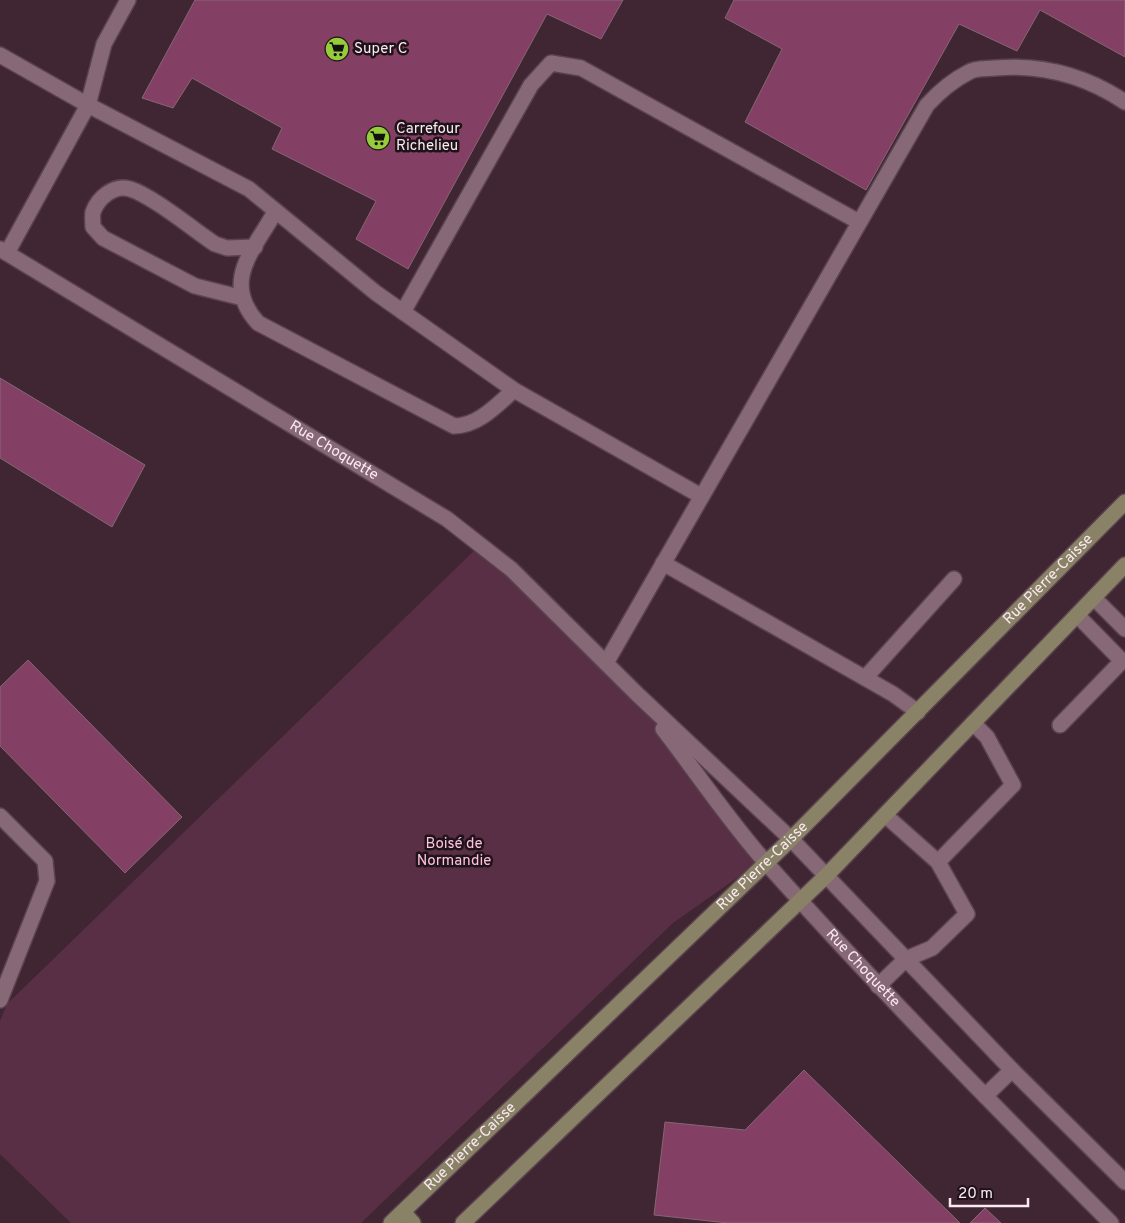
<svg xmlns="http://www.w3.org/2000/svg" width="1125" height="1223" viewBox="0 0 1125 1223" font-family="Overpass,sans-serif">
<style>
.green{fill:#592f45}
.building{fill:#844064;stroke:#856674}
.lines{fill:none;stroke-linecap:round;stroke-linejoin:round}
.lane-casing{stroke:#59434e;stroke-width:18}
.street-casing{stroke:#59434e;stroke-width:18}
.secondary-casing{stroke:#59434e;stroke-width:18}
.lane{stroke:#876877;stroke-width:15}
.street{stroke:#876877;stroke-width:15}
.secondary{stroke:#8a8267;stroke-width:15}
.labels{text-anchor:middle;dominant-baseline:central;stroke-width:5;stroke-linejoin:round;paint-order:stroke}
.poi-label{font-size:15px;fill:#fbe9f1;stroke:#1f1319;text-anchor:start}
.street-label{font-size:15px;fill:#fbe9f1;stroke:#1f1319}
.park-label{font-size:15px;fill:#ffc1df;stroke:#1f1319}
</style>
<rect width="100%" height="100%" fill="#402533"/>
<!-- green -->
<path class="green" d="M482,543l182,181 100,135 -91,64 -312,300h-290l-71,-69v-133l7,-17z"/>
<!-- building -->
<g class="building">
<path d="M195,0h428l-22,39 -54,-25 -139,255 -52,-30 20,-38 -104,-52 10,-21 -90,-50 -19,30 -31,-10z"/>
<path d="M734,0h391v57l-85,-47 -23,41 -58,-27 -93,166 -121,-68 37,-73 -57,-31z"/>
<path d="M0,378l145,87 -33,62 -112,-69z"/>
<path d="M28,660l154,157 -57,56 -125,-127v-59z"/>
<path d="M804,1070l156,153h-232l-74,-8 11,-93 80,8z"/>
<path d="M985,1208l16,15h-31z"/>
</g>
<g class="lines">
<!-- lane casing -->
<g class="lane-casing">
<g id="lane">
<path d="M0,55l88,50 161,84 127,104 138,97 187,106"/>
<path d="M275,212c-22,39 -54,70 -17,111l196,103c24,0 43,-21 60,-36"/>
<path d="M7,253l81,-148 16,-61 24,-44"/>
<path d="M243,298l-48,-12 -92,-48 -10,-11c0,-4 -1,-11 0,-15 5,-14 21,-28 37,-23 21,6 64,41 85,55l12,4 28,-1"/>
<path d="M403,312l128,-227 20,-22 30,5 278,154"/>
<path d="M663,563l230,131 25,18"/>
<path d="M1094,598l31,31"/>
<path d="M606,663l321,-558c12,-13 26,-25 42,-33 6,-4 18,-3 26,-4 47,-4 91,8 130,34"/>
<path d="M865,678l89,-99"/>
<path d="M1060,725l62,-64 -45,-46"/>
<path d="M938,862l75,-77 -26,-48 -14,-14"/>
<path d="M878,986l28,-27 26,-11 35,-34 -29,-52 -53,-47"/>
<path d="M985,1096l27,-26"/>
</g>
</g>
<!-- street casing -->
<g class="street-casing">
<g id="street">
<path id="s1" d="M0,249l447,270 64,50 126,125 154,145 221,231 113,112"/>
<path id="s2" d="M663,729c34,44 68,95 105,136 110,123 226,241 343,358"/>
<path d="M0,816l45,45 2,20 -47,119"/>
</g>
</g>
<!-- secondary casing -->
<g class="secondary-casing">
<g id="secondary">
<path d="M403,1212l10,11"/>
<path id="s3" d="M391,1223l400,-384 334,-337"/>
<path d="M463,1223l363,-347 299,-311"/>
</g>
</g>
<!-- lane -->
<use href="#lane" class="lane"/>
<!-- street -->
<use href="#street" class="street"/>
<!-- secondary -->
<use href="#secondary" class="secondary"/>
</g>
<!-- icons -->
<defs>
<g id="supermarket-disc" transform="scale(1.25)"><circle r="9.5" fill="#96cc39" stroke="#1f1319"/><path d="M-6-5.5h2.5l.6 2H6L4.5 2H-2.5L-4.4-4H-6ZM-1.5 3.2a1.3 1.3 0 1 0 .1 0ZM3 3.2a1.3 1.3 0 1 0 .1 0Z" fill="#111"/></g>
</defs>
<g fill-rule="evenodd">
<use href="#supermarket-disc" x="337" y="49"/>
<use href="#supermarket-disc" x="378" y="138"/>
</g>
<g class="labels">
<!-- poi labels -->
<g class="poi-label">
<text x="354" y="49">Super C</text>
<text x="396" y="129">Carrefour<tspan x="396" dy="17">Richelieu</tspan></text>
</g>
<!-- street labels -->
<g class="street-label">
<text stroke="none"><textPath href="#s1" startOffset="390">Rue Choquette</textPath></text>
<text stroke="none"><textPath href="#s3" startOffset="920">Rue Pierre-Caisse</textPath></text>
<text stroke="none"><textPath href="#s3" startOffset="515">Rue Pierre-Caisse</textPath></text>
<text stroke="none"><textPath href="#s2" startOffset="312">Rue Choquette</textPath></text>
<text stroke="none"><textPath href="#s3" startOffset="110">Rue Pierre-Caisse</textPath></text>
</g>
<!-- park labels -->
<g class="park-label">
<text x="454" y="844">Boisé de<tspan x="454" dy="17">Normandie</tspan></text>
</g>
</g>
<!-- scale -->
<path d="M950 1198v8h78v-8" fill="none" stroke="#fbe9f1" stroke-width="2.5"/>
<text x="958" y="1198" font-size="15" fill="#fbe9f1" stroke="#1f1319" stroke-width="4" paint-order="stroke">20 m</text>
</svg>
